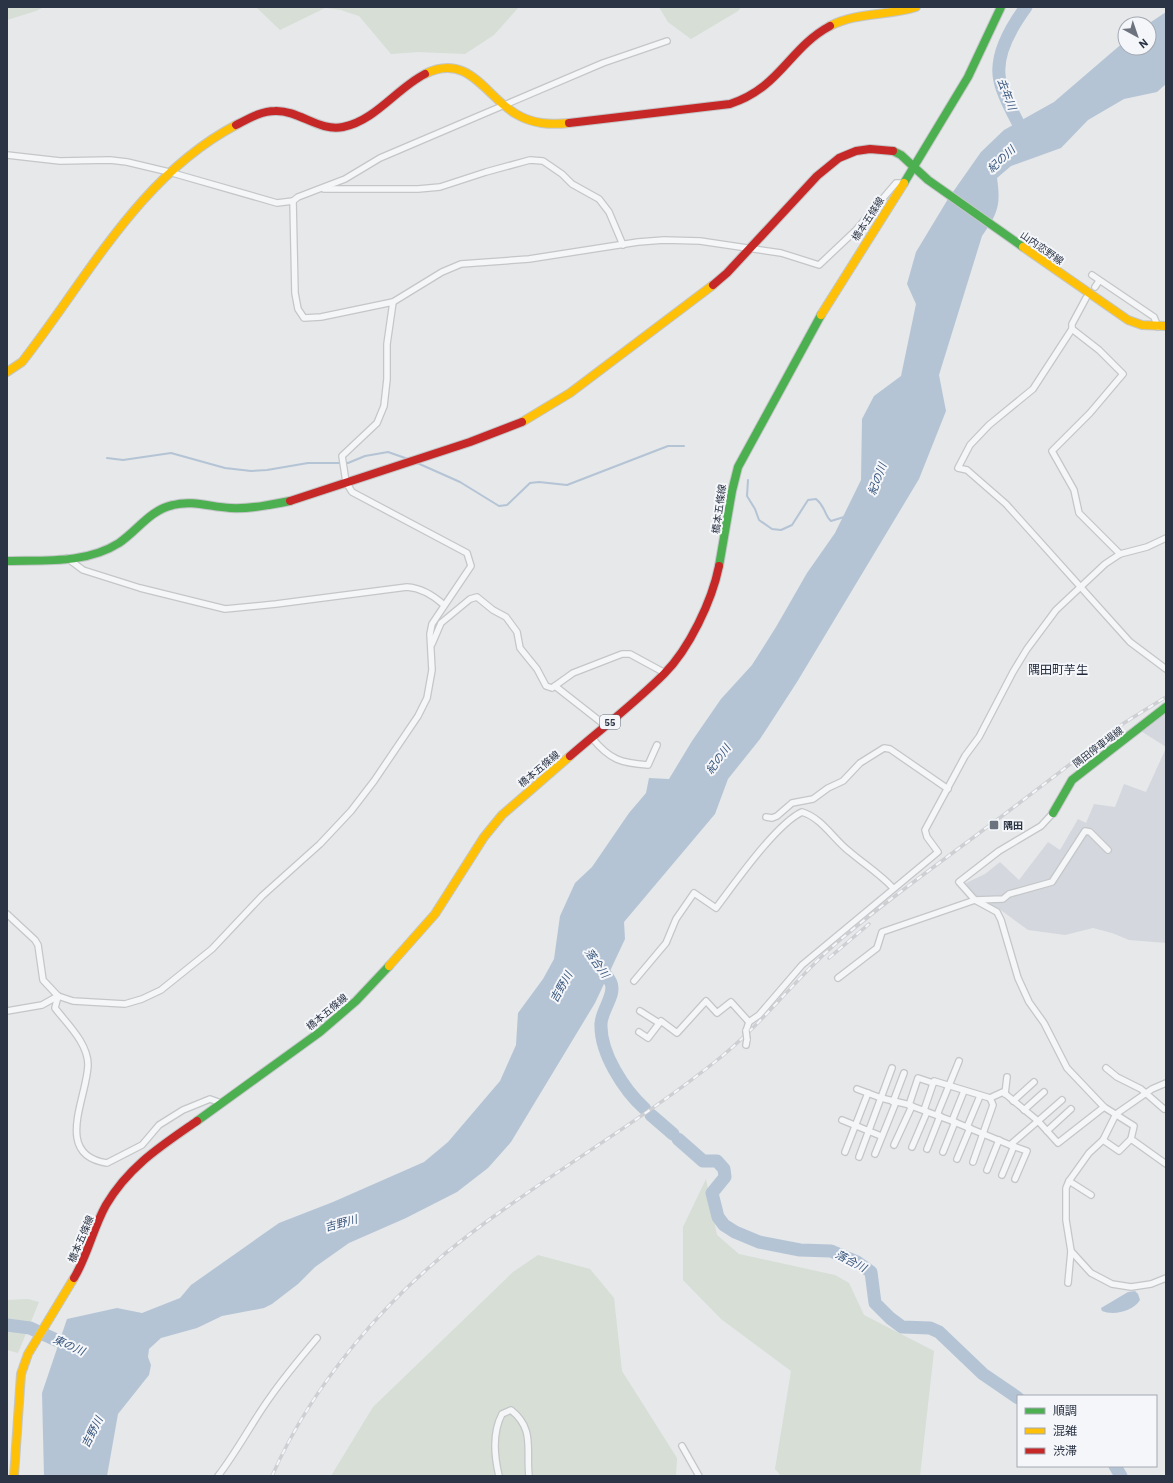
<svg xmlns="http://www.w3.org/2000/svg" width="1173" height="1483" viewBox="0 0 1173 1483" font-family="'IBM Plex Sans','Noto Sans JP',sans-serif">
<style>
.built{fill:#d4d7dd}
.green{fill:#d6ded6}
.water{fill:#b4c4d5}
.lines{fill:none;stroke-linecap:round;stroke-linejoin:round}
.stream{stroke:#b4c4d5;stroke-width:2}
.river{stroke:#b4c4d5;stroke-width:13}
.street-casing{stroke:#c4c6c8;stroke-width:8}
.fast-casing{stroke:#c4c6c8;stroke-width:10}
.slow-casing{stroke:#c4c6c8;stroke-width:10}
.jam-casing{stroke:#c4c6c8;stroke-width:10}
.street{stroke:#f5f6f7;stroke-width:5.5}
.fast{stroke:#4caf50;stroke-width:8}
.slow{stroke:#ffc107;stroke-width:8}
.jam{stroke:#c62828;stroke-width:8}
.rail-casing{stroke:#cecfd2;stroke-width:3.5}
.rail{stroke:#f4f6f9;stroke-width:2;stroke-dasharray:6;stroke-linecap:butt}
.street-bridge-casing{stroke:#c4c6c8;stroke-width:8;stroke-linecap:butt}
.street-bridge{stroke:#f5f6f7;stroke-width:5.5}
.poi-dot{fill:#6c737f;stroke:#f4f6f9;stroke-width:1.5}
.labels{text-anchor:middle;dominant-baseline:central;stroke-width:4;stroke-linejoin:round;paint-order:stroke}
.shield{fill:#f4f6f9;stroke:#676e7b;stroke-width:1}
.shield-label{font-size:9px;font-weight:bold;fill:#2b3445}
.street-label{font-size:10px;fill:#2b3445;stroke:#f4f6f9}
.poi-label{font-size:10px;font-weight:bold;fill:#2b3445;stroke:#f4f6f9;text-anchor:start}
.water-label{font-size:11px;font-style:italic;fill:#34527a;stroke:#f4f6f9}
.quarter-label{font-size:12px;fill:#1d2536;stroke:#f4f6f9}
</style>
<rect width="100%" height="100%" fill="#e6e8ea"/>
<!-- built -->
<g class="built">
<path d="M1166,711v36l-25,-16z"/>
<path d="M1166,748v195l-37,-3 -17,-7 -19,-5 -28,7 -37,-5 -30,-22 -17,-5 -14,-16 -1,-4 19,-9 15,-12 19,18 29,-38 12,8 18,-31 8,4 8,-19 21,3 9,-23 22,8z"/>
</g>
<!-- green -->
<g class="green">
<path d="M7,7h37l-8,4 -29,9z"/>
<path d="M256,7h263l-25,28 -29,19 -47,-2 -27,2 -32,-38 -18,-6 -16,-2 -45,22z"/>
<path d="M659,7h82l-3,4 -47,28 -23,-17z"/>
<path d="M706,1179l11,56 22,19 96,21 14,8 15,32 70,36 -14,125h-139l-6,-7 16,-98 -70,-52 -38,-39v-53z"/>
<path d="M538,1255l52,14 24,29 8,73 55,87 -1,18h-345l42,-69 140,-135z"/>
<path d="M28,1299l11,3 -21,51 -11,-3v-50z"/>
</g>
<!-- water -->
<g class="water">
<path d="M1166,12v72l-9,8 -33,7 -36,21 -27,28 -50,18 -14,12c4,27 1,35 -15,58l-43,139 7,36 -27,68 -122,203 -37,57 -32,40 -13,35 -91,108 1,17 -30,64 -84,139 -23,26 -31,24 -51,26 -57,25 -34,24 -17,17 -26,20 -8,4 -42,8 -25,12 -36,10 -12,11 -1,8 3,8 -2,10 -31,39 -11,62h-63l-2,-83 25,-74 50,-11 25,5 38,-15 11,-13 88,-62 54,-21 91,-40 24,-20 52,-61 16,-36 2,-32 25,-34 11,-20 6,-43 15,-33 17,-16 37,-54 17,-20 3,-15 20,1 23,-38 29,-42 31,-34 24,-38 31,-54 28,-40 26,-53 1,-61 12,-23 27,-20 15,-72 -9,-20 9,-32 32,-53 33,-47 23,-22 50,-28 71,-61v7h24l-1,-24z"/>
<path d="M1135,1291l3,3 2,6c-7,11 -26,16 -38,11l-1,-3 27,-16z"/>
</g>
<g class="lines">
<!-- stream -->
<g class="stream">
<path d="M107,458l16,2 48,-7 54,15 26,3 16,-1 41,-7h40l17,-7 23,-4 20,7"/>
<path d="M415,462l45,20 39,24 8,-1 23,-22 9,-1 28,3 101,-39h16"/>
<path d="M748,480l-1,16 8,13 4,11 13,9 9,1 11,-5 16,-25 8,-1c10,8 8,16 15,22l13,-4"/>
</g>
<!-- river -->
<g class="river">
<path d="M1025,137c-8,-18 -21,-37 -25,-56 -6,-25 12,-55 26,-74"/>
<path d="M597,963c4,6 11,13 14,20 5,12 -10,28 -10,41 -1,29 23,66 44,85"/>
<path d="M651,1115l22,19"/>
<path d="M678,1139l25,22h14l7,8 1,8 -13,16 6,24 6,8 11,7 24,10 41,8 31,1 26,11 14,10 4,31 15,15 12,9 28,1 9,4 44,42 35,24"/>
<path d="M7,1325l23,3 46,21"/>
<path d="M1115,1466l6,10"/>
</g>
<!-- street casing -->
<g class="street-casing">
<g id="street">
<path d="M7,155l53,6 50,-1 17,2 42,10 108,31 16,-2 5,-4 47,-18 35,-21 223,-95 64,-22"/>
<path d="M324,189h94l22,-2 46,-15 44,-12 13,1 19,13 10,10 27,15 10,13 14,33"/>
<path d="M293,201l2,92 3,16 6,9 17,-1 72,-15 49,-30 19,-8 68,-5 109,-17 26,-2 36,1 81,12 38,12 36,-34 41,-48h7"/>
<path d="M1092,275l62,42 4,10"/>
<path d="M1095,287l4,-6"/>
<path d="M1086,298l-14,26v5l27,21 24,24 -33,39 -38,38 22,39 5,23 41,41"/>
<path d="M1072,329l-39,60 -44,36 -19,20 -12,23 9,2 39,34 124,138 36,27"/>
<path d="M67,558l16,12 57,18 85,21 51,-5 131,-17c14,1 26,8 37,18"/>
<path d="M432,644l9,-21 29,-24 7,-2 16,13 13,7 11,15 3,16 17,21 9,17 6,2 21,-15 49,-19h8l35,19"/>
<path d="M555,686l51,40"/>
<path d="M592,738c18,22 29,25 56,27l9,-20"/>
<path d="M1053,813l-12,13 -42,25 -40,31 16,18 22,12 4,8 17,58 11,24 15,21 23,45 37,39 30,19 -3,13 35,25"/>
<path d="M766,817l6,1 5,-2 15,-13 21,-4 15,-11 15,-7 17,-18 24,-15 6,1 58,40"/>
<path d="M7,914l28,26 3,5 5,35 15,16 15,5 52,3 17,-5 19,-9 51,-41 50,-53 58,-52 31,-33 23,-30 44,-65 9,-18 5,-28 -2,-36 2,-10 39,-58 -4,-13 -115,-61 -6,-10 -4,-26 35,-33 7,-17 3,-27v-35l6,-42"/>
<path d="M838,978l39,-30 5,-16 93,-32 28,-1 6,-5 43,-12 33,-51 5,1 18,18"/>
<path d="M634,981l32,-38 10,-24 18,-26 22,15c19,-25 60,-84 86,-96 20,6 32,28 48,40 14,12 30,22 43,36"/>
<path d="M58,996l-3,12c12,16 33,35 33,57 -1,33 -35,90 19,98l35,-18 17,-20 24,-15 27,-11 11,4"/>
<path d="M7,1011l35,-6 16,-9"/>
<path d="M640,1011l19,12"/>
<path d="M746,1031l3,-9 10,-7 43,-50 136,-113 -11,-15 -2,-7 40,-74 14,-19 34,-65 14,-23 29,-39 49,-46 15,-10 27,-7 19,-9"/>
<path d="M639,1032l9,6 13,-17 16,12 29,-32 11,12 14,-11 18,20"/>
<path d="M746,1045l1,-6"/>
<path d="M1106,1068l11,9 24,12 23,20"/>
<path d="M1166,1083l-14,6 -36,25 -13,26 -14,13 -20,28 -3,7v32l5,31 20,22 21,11 19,3 20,-3 15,-6"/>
<path d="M857,1089l24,9 25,6 46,17 58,24 28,-24 20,22 46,-36"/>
<path d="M1005,1094l2,-17"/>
<path d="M1013,1101l21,-19"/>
<path d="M893,1102l11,-29"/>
<path d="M909,1105l9,-27 15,5"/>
<path d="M924,1110l10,-29 56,17 13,-6 35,29 24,-21"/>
<path d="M1024,1110l20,-18"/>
<path d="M937,1115l22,-54"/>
<path d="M842,1120l39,16"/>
<path d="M952,1121l12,-30"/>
<path d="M967,1127l13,-31"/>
<path d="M1047,1131l24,-22"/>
<path d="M1103,1140l16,11 12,-12"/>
<path d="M894,1145l18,-39"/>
<path d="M1010,1145l17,6 -12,28"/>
<path d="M912,1147l15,-35"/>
<path d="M927,1149l13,-33"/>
<path d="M845,1152l23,-59"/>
<path d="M943,1152l12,-30"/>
<path d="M875,1154l21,-52"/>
<path d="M859,1157l33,-89"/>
<path d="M957,1159l13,-31"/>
<path d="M973,1162l20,-57 -3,-7"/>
<path d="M987,1170l12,-30"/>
<path d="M1002,1175l12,-29"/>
<path d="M1069,1181l22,14"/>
<path d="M1068,1283l3,-32"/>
<path d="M682,1446l17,30"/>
<path d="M218,1476c20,-26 34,-54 53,-80 14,-20 30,-39 46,-58"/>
<path d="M499,1476c-5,-21 -7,-43 3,-62l9,-4c24,19 15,39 18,66"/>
</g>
</g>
<!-- fast casing -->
<g class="fast-casing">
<g id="fast">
<path d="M893,151l8,4 27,25 95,67"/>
<path d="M904,183l64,-106 33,-70"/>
<path d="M7,561c37,-1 79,3 112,-18 19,-13 31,-33 54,-38 19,-5 38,2 57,3 20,1 40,-3 60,-7"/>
<path d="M719,566l13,-75 6,-24 83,-152"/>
<path d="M1053,813l19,-33 94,-73"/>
<path d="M197,1121l123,-89 36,-31 33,-35"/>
</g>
</g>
<!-- slow casing -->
<g class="slow-casing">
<g id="slow">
<path d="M830,26c26,-14 58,-10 86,-19"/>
<path d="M425,74c44,-22 60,22 91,40 17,10 34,11 53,9"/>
<path d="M1023,247l105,73 14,5 24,1"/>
<path d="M821,315l83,-132"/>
<path d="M7,372l15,-10c65,-83 117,-186 214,-237"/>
<path d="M522,422l48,-29 143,-108"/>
<path d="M389,966l46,-52 49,-77 18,-22 68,-59"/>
<path d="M14,1476l7,-102 7,-20 46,-76"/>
</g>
</g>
<!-- jam casing -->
<g class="jam-casing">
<g id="jam">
<path d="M569,123l161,-19c50,-16 59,-56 100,-78"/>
<path d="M236,125c12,-6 25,-14 39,-14 24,-1 44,21 68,16 32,-6 54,-39 82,-53"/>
<path d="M713,285l14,-12 90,-97 22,-18 17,-7 14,-2 23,2"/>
<path d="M290,501l180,-59 52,-20"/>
<path d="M570,756c31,-27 65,-53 94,-82 25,-25 48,-73 55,-108"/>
<path d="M74,1278c14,-23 19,-50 32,-73 23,-39 55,-59 91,-84"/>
</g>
</g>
<!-- street -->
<use href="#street" class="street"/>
<!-- fast -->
<use href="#fast" class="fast"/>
<!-- slow -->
<use href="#slow" class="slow"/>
<!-- jam -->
<use href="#jam" class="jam"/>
<!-- rail casing -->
<g class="rail-casing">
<g id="rail">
<path d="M829,958l40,-34"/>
<path d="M272,1476c41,-93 114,-178 194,-239 81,-62 171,-113 250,-176 46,-36 80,-84 124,-121 47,-40 97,-75 146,-112 47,-35 92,-70 138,-105l42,-26"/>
</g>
</g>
<!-- rail -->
<use href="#rail" class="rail"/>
<!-- street-bridge casing -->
<g class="street-bridge-casing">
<path id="street-bridge" d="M746,1031l1,8"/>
</g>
<!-- street-bridge -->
<use href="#street-bridge" class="street-bridge"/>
</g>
<!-- markers -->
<rect class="poi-dot" x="989" y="820" width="10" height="10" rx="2"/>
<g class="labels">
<!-- shield labels -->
<rect class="shield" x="600" y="715" width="20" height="14" rx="3"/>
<g class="shield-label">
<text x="610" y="722">55</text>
</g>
<!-- street labels -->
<g class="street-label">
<text transform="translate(868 219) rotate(-57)">橋本五條線</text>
<text transform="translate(1042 248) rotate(35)">山内恋野線</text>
<text transform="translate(719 509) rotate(-82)">橋本五條線</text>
<text transform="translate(1098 747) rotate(-37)">隅田停車場線</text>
<text transform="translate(539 769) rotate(-40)">橋本五條線</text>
<text transform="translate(327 1012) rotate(-40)">橋本五條線</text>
<text transform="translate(81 1239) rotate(-67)">橋本五條線</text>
</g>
<!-- poi labels -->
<g class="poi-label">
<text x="1003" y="825">隅田</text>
</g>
<!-- water labels -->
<g class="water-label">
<text transform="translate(1007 94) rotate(69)">去年川</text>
<text transform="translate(1001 159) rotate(-43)">紀の川</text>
<text transform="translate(877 479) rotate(-70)">紀の川</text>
<text transform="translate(718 759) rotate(-54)">紀の川</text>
<text transform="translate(597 963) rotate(55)">落合川</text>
<text transform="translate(561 987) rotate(-61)">吉野川</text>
<text transform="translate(341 1223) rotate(-15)">吉野川</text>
<text transform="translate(851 1261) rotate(28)">落合川</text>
<text transform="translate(69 1345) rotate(24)">東の川</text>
<text transform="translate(92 1432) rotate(-63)">吉野川</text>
</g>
<!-- quarter labels -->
<g class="quarter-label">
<text x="1058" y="669">隅田町芋生</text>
</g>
</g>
<!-- border -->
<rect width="1173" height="1483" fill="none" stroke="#2b3445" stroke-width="16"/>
<!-- legend -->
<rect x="1017" y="1395" width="140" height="72" fill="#f4f6f9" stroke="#a4a8b1"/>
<rect x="1025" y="1408" width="20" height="6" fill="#4caf50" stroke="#a4a8b1"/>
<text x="1053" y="1415" font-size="12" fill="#2b3445">順調</text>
<rect x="1025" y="1428" width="20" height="6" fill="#ffc107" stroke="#a4a8b1"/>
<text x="1053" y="1435" font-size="12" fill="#2b3445">混雑</text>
<rect x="1025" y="1448" width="20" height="6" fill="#c62828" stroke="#a4a8b1"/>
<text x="1053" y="1455" font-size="12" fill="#2b3445">渋滞</text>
<!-- north arrow -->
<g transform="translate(1137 36) rotate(140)"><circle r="19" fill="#f4f6f9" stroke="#a4a8b1"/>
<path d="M0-3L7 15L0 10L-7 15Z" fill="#6c737f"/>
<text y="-6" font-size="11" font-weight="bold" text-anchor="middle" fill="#2b3445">N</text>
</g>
</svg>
